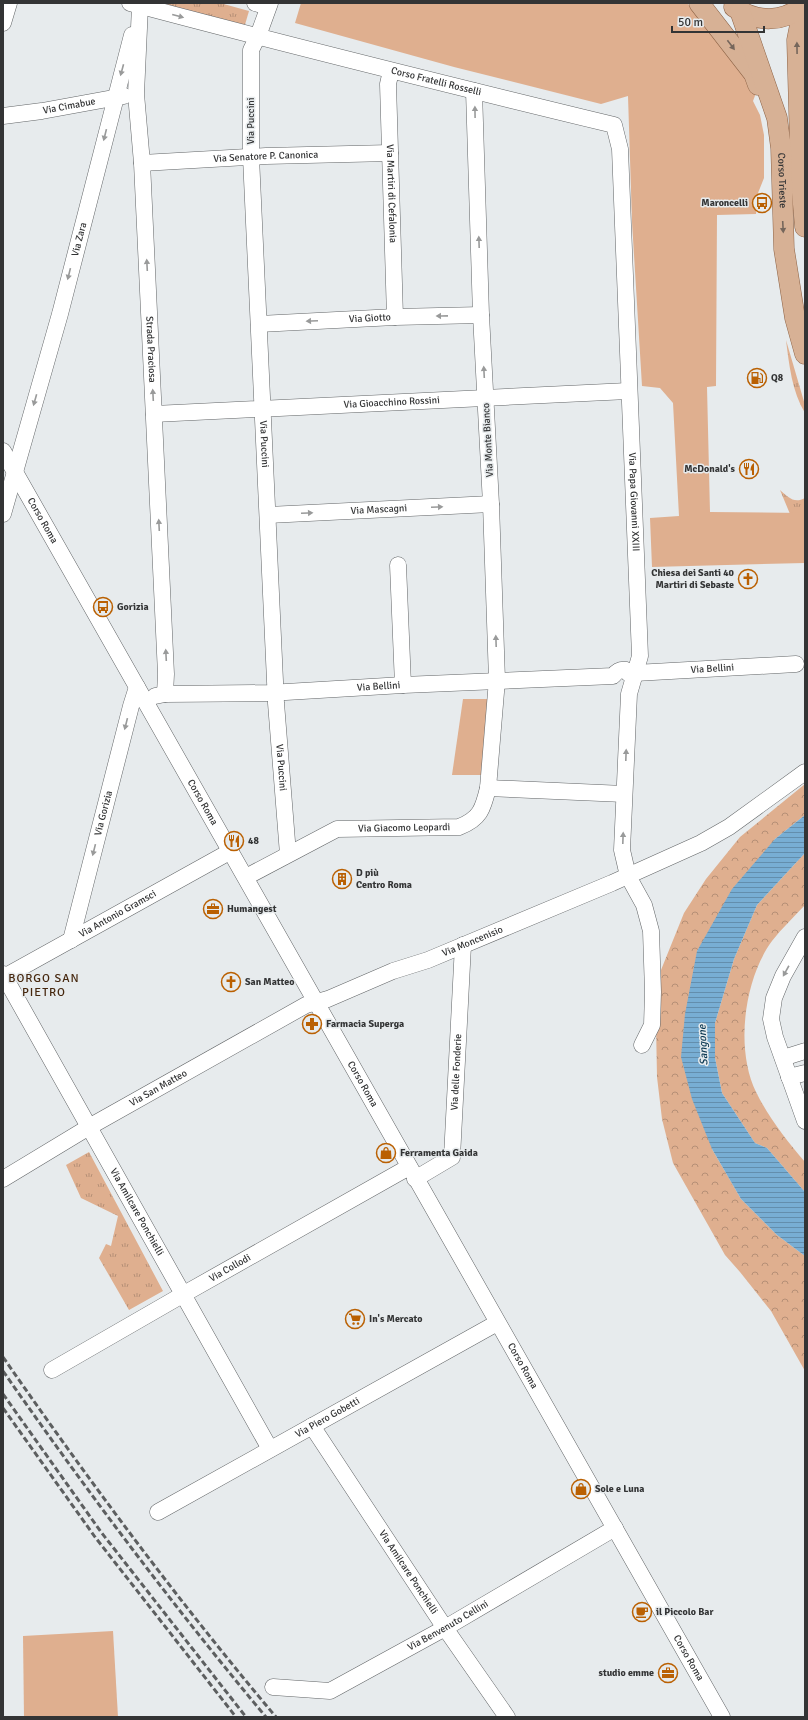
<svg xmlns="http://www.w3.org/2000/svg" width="808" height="1720" viewBox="0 0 808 1720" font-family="Signika,sans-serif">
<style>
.grass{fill:url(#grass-tufts)}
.forest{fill:url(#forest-crowns)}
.park{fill:#dfaf8f}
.water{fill:url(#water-rules)}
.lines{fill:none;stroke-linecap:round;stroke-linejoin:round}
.minor-casing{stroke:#626567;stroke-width:17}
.major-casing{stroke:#8d6346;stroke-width:21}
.minor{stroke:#fff;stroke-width:16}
.major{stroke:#d7b195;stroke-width:20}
.rail{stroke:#5d5f60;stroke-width:3;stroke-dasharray:6 3;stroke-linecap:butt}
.oneway{fill:#999a9a}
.oneway2{fill:#75665b}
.labels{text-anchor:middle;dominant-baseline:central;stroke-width:3;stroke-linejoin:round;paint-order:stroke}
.street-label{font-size:10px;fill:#333435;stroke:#e7ebed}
.poi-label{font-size:10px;font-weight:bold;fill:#333435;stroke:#e7ebed;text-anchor:start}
.water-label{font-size:11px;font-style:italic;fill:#0a3751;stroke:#e7ebed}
.quarter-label{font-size:12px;letter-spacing:1px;fill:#46270e;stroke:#e7ebed}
</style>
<defs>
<pattern id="grass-tufts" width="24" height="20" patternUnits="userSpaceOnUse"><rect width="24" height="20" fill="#dfaf8f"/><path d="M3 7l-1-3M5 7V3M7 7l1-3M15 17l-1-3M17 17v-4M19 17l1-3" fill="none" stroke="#b58f76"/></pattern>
<pattern id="forest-crowns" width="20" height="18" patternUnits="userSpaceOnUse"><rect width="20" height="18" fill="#dfaf8f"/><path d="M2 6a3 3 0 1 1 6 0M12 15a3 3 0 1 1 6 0" fill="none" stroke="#b58f76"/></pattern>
<pattern id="water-rules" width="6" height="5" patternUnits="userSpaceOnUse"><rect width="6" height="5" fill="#78aed4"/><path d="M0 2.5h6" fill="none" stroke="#638ead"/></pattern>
</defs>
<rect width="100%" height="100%" fill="#e7ebed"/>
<!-- grass -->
<g class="grass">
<path d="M152,3h68l29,8 -5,17z"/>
<path d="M786,340l19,65v8c-13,-21 -16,-49 -19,-73z"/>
<path d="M780,490c8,7 14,14 25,8v15l-15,1z"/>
<path d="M89,1152l74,139 -34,19 -30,-52 7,-14 5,2 7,-30 -37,-18 -15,-33z"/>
</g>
<!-- forest -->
<g class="forest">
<path d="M805,784v31l-30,24 -78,112 15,198 29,50 36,36 28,21v115l-34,-60 -31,-39 -15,-17 -52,-92 -11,-44 -5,-42 -1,-53 5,-54 23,-57 22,-34 34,-42z"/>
<path d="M805,853v52c-11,12 -23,23 -33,36 -28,38 -37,108 -16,151 13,26 31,49 49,70v30l-38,-44 -12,-5 -33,-50 -7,-35v-35l19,-64 23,-54z"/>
</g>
<!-- park -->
<g class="park">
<path d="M301,3h386l69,85v5l-3,8 7,14 4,20v43l-6,15 -2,21 -39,1 -1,171 -9,1 3,125 95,1v50l-153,4 -2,-49 29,-2 -6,-113 -13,-15 -18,-2 -10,-164 -4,-126 -27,8 -147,-37 -159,-44z"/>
<path d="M463,699h26l-8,76h-29z"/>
<path d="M113,1631l5,86h-94l-1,-81z"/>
</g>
<!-- water -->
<path class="water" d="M805,815v38l-48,52 -23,54 -19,64v35l7,35 33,50 12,5 38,44v64l-28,-21 -36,-36 -29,-50 -20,-50 -11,-42 4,-43 12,-63 35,-62 43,-50z"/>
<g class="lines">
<!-- minor casing -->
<g class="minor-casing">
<g id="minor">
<path id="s1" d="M130,3c161,43 323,83 484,122l6,24 20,507 -11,38 -7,156 6,26 16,29 7,26 2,61 -1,33 -10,20"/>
<path d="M255,3l13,4"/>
<path id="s2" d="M270,3l-12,33 -7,14v107l25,546 12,151"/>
<path id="s3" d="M140,6l-4,88 6,69 24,511 -1,20"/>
<path d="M3,23l6,-20"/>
<path id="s4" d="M391,71l-3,13 7,233"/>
<path id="s5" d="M3,116l39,-5 82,-15"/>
<path id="s6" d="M142,163l124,-7 124,-3"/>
<path id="s7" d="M259,324l136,-7 86,-2"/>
<path id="s8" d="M154,414l474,-23"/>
<path id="s9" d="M3,451l719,1266"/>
<path id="s10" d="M3,514l57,-200 72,-279"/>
<path id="s11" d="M268,515l223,-11"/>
<path d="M398,565l5,120"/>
<path id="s12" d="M155,696l10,-2 104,-1 134,-8 210,-9c4,-5 7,-7 13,-6l2,3h7l161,-9"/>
<path d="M488,788l136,6"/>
<path id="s13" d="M246,877l91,-48 122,-2c21,-8 24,-18 29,-39l9,-108 -6,-176 -10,-189 -7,-224"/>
<path d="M805,937l-22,39 -9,22 -3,21 4,18 30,84"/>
<path id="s14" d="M71,940l60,-234 6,-19"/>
<path id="s15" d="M3,974l267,475"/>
<path id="s16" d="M4,977l227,-126"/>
<path d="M783,1058l22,-7"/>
<path d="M789,1077l16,-4"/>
<path id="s17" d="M3,1179l86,-52 217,-122 22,-6 65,-28 35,-11 184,-77 89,-40 28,-16 76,-55"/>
<path id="s18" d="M415,1179l37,-22 11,-212"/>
<path id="s19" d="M52,1370l132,-76 225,-127"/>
<path id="s20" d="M312,1426l133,202 62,89"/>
<path id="s21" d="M158,1512l339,-189"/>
<path id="s22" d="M273,1687l57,4 115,-63 170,-100"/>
</g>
</g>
<!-- major casing -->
<g class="major-casing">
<g id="major">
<path d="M699,3l55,71 4,11"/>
<path d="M804,5l-7,35 4,141 4,46"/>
<path d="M734,7c22,16 51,16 71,-3"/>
<path id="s23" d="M740,11l37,107 4,30 3,101 11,69 10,36"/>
</g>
</g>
<!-- minor -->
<use href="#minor" class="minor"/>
<!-- major -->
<use href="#major" class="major"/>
<!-- rail -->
<g class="rail">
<path d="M3,1357c86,124 176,245 273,360"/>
<path d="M3,1371c83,119 170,235 263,346"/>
<path d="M3,1394l98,138 145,185"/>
<path d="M3,1408l92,129 141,180"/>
</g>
</g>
<!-- one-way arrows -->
<defs><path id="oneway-solid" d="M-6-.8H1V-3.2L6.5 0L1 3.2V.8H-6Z"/></defs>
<g class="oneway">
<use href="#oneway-solid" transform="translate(178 16) rotate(15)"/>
<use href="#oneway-solid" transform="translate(122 70) rotate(105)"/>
<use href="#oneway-solid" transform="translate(475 112) rotate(-91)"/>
<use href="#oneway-solid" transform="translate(105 135) rotate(104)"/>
<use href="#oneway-solid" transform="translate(479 242) rotate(-92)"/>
<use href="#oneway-solid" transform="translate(147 265) rotate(-93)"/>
<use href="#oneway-solid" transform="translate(69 274) rotate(104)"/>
<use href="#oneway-solid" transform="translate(442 316) rotate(179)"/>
<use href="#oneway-solid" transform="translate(312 321) rotate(177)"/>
<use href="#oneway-solid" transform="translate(484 372) rotate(-93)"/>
<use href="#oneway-solid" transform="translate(153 395) rotate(-93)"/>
<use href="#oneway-solid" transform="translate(35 400) rotate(106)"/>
<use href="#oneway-solid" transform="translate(437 507) rotate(-3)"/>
<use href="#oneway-solid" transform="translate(307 513) rotate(-3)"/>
<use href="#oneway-solid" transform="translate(159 525) rotate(-93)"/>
<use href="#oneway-solid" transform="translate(496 641) rotate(-92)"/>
<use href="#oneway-solid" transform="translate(166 655) rotate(-93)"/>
<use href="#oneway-solid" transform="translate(126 724) rotate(104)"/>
<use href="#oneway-solid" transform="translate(626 755) rotate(-88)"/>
<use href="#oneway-solid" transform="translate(623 838) rotate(-88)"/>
<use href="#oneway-solid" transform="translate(94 850) rotate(104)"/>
<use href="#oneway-solid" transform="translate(786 971) rotate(119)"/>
</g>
<g class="oneway2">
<use href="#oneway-solid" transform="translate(731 45) rotate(53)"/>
<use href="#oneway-solid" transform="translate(797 48) rotate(-91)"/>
<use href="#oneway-solid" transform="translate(783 227) rotate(87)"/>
</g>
<!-- icons -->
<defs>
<g id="bus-ring" transform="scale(1)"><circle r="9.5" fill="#e7ebed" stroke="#ba6002" stroke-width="1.5"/><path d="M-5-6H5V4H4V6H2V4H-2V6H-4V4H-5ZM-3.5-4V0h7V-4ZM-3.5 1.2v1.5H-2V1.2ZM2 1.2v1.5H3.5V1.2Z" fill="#ba6002"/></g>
<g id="fuel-ring" transform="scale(1)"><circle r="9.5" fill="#e7ebed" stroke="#ba6002" stroke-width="1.5"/><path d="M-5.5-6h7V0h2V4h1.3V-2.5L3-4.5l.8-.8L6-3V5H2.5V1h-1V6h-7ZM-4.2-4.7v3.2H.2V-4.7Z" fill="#ba6002"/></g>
<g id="restaurant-ring" transform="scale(1)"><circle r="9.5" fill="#e7ebed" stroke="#ba6002" stroke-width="1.5"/><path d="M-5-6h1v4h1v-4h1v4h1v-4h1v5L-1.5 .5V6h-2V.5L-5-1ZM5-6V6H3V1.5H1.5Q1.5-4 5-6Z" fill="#ba6002"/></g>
<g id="church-ring" transform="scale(1)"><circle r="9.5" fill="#e7ebed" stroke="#ba6002" stroke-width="1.5"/><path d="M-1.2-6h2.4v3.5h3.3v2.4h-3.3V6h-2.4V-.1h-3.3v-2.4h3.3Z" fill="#ba6002"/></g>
<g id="building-ring" transform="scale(1)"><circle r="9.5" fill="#e7ebed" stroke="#ba6002" stroke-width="1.5"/><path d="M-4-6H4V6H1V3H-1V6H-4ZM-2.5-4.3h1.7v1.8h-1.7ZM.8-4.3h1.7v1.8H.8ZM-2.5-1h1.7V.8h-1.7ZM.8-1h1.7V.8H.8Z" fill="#ba6002"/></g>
<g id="office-ring" transform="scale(1)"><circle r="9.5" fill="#e7ebed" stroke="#ba6002" stroke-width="1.5"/><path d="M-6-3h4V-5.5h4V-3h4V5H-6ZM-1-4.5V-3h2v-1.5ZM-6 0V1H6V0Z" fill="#ba6002"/></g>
<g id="pharmacy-ring" transform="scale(1)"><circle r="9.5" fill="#e7ebed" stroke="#ba6002" stroke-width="1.5"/><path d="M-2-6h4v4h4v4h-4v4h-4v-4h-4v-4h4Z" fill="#ba6002"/></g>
<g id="shop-ring" transform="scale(1)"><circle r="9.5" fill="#e7ebed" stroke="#ba6002" stroke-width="1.5"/><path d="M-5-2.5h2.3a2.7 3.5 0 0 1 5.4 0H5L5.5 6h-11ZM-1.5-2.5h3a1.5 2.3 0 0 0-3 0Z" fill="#ba6002"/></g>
<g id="supermarket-ring" transform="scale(1)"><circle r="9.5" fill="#e7ebed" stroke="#ba6002" stroke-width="1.5"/><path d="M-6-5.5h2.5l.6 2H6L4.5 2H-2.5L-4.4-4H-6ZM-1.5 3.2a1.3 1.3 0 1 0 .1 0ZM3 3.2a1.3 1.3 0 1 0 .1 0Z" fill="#ba6002"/></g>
<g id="cafe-ring" transform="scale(1)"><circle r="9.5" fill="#e7ebed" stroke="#ba6002" stroke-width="1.5"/><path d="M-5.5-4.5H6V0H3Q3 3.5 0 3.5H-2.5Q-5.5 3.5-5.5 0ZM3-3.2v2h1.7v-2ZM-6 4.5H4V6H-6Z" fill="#ba6002"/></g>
</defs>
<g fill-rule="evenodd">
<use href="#bus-ring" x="762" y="203"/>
<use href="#fuel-ring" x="757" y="378"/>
<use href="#restaurant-ring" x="749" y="469"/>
<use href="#church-ring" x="748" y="579"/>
<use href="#bus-ring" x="103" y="607"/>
<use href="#restaurant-ring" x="234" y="841"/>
<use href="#building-ring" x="342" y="879"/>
<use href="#office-ring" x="213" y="909"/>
<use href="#church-ring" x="231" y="982"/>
<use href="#pharmacy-ring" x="312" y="1024"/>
<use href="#shop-ring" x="386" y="1153"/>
<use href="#supermarket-ring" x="355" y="1319"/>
<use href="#shop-ring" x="581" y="1489"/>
<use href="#cafe-ring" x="642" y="1612"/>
<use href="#office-ring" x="668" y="1673"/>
</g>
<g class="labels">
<!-- street labels -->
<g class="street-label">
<text stroke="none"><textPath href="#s1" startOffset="316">Corso Fratelli Rosselli</textPath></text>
<text stroke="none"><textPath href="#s5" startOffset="67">Via Cimabue</textPath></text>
<text transform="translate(251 121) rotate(-90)">Via Puccini</text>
<text stroke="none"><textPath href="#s6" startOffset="124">Via Senatore P. Canonica</textPath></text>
<text stroke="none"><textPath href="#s23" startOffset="176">Corso Trieste</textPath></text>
<text stroke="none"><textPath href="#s4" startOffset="123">Via Martiri di Cefalonia</textPath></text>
<text stroke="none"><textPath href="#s10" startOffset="285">Via Zara</textPath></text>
<text stroke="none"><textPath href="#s7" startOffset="111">Via Giotto</textPath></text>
<text stroke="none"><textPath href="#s3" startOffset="344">Strada Praciosa</textPath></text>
<text stroke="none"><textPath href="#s8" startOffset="238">Via Gioacchino Rossini</textPath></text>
<text transform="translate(488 440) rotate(-93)">Via Monte Bianco</text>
<text stroke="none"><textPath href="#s2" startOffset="445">Via Puccini</textPath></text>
<text stroke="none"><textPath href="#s1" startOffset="877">Via Papa Giovanni XXIII</textPath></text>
<text stroke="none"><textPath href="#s11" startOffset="111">Via Mascagni</textPath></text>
<text stroke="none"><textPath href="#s9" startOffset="80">Corso Roma</textPath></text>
<text stroke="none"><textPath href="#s12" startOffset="562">Via Bellini</textPath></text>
<text stroke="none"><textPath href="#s12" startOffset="224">Via Bellini</textPath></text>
<text stroke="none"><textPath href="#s2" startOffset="769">Via Puccini</textPath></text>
<text stroke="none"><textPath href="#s9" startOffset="404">Corso Roma</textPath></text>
<text stroke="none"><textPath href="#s14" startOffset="131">Via Gorizia</textPath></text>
<text stroke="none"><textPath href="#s13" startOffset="170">Via Giacomo Leopardi</textPath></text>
<text stroke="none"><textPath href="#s16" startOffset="130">Via Antonio Gramsci</textPath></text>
<text stroke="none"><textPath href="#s17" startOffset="528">Via Moncenisio</textPath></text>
<text stroke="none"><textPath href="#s18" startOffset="128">Via delle Fonderie</textPath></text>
<text stroke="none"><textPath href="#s9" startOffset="728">Corso Roma</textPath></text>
<text stroke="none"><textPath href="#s17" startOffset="180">Via San Matteo</textPath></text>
<text stroke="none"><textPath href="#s15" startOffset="273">Via Amilcare Ponchielli</textPath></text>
<text stroke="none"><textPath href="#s19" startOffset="205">Via Collodi</textPath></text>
<text stroke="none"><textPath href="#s9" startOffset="1052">Corso Roma</textPath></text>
<text stroke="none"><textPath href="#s21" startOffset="194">Via Piero Gobetti</textPath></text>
<text stroke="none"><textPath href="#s20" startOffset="175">Via Amilcare Ponchielli</textPath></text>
<text stroke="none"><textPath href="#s22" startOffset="192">Via Benvenuto Cellini</textPath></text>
<text stroke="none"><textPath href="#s9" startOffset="1388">Corso Roma</textPath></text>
</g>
<!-- poi labels -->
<g class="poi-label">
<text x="748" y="203" text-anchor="end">Maroncelli</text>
<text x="771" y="378">Q8</text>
<text x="735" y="469" text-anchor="end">McDonald's</text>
<text x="734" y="573" text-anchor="end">Chiesa dei Santi 40<tspan x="734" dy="12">Martiri di Sebaste</tspan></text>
<text x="117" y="607">Gorizia</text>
<text x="248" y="841">48</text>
<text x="356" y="873">D più<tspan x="356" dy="12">Centro Roma</tspan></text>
<text x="227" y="909">Humangest</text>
<text x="245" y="982">San Matteo</text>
<text x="326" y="1024">Farmacia Superga</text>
<text x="400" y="1153">Ferramenta Gaida</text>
<text x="369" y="1319">In's Mercato</text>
<text x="595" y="1489">Sole e Luna</text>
<text x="656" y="1612">il Piccolo Bar</text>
<text x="654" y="1673" text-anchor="end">studio emme</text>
</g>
<!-- water labels -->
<g class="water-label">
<text transform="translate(703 1045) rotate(-93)">Sangone</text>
</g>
<!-- quarter labels -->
<g class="quarter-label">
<text x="44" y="978">BORGO SAN<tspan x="44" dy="14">PIETRO</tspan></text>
</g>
</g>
<!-- border -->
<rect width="808" height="1720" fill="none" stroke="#333435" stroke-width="8"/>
<!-- scale -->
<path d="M672 26v6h92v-6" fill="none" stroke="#333435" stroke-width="2"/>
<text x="678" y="26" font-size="12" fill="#333435" stroke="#e7ebed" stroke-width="3" paint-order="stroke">50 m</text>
</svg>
